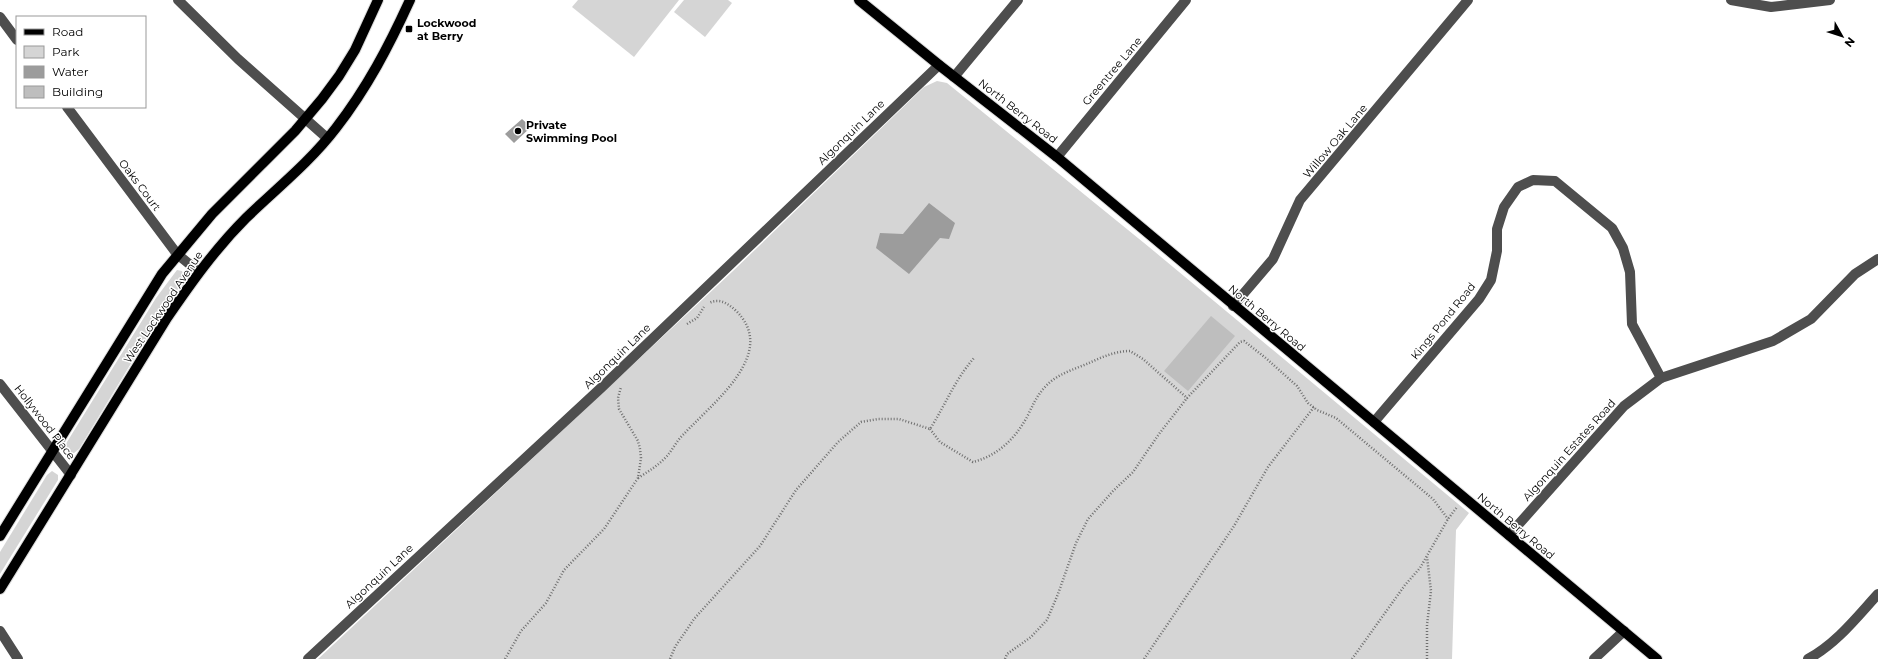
<svg xmlns="http://www.w3.org/2000/svg" width="1878" height="659" viewBox="0 0 1878 659" font-family="Montserrat,sans-serif">
<style>
.green{fill:#d5d5d5}
.water{fill:#9c9c9c}
.building{fill:#bebebe}
.lines{fill:none;stroke-linecap:round;stroke-linejoin:round}
.major-casing{stroke:#dbdbdb;stroke-width:12}
.path{stroke:#707070;stroke-width:2.5;stroke-dasharray:1 2;stroke-linecap:butt}
.minor{stroke:#4e4e4e;stroke-width:10}
.major{stroke:#000;stroke-width:10}
.poi-dot{fill:#000;stroke:#fff;stroke-width:1.5}
.labels{text-anchor:middle;dominant-baseline:central;stroke-width:3;stroke-linejoin:round;paint-order:stroke}
.poi-label{font-size:11px;font-weight:bold;fill:#000;stroke:#fff;text-anchor:start}
.street-label{font-size:11px;fill:#000;stroke:#fff}
</style>
<rect width="100%" height="100%" fill="#fff"/>
<!-- green -->
<g class="green">
<path d="M578,0h101l-45,57 -62,-50z"/>
<path d="M684,0h44l4,3 -27,34 -31,-25z"/>
<path d="M937,81l10,2 202,164 320,266 -13,17 -4,129h-1134l415,-388 191,-184z"/>
<path d="M177,270l5,1 3,8 -19,27 -87,143 -5,4h-6l-3,-5 2,-6 89,-144z"/>
<path d="M52,471l6,4v5l-58,94v-22l47,-77z"/>
</g>
<!-- water -->
<g class="water">
<path d="M522,119l9,8 -17,16 -9,-9z"/>
<path d="M929,203l26,20 -6,16 -9,-1 -31,36 -33,-26 4,-15 23,1z"/>
</g>
<!-- building -->
<path class="building" d="M1211,316l24,20 -47,55 -24,-20z"/>
<g class="lines">
<!-- major casing -->
<g class="major-casing">
<g id="major">
<path d="M859,0l80,65 118,92 600,502"/>
<path d="M0,536l162,-262 50,-60 83,-83 27,-32 17,-23 16,-26 23,-50"/>
<path d="M0,589l167,-271c24,-35 48,-69 79,-100 30,-29 64,-56 90,-90 31,-40 53,-82 74,-128"/>
</g>
</g>
<!-- path -->
<g class="path">
<path d="M687,324l10,-6 7,-11"/>
<path d="M930,429l10,13 33,20c24,-6 42,-23 54,-45 6,-12 10,-22 19,-31 11,-12 29,-17 43,-23 13,-6 27,-12 41,-12l13,8 44,39 53,-56 4,-1 23,18 30,27 11,17 9,7 19,8 97,81 15,20"/>
<path d="M638,478c11,-7 21,-13 29,-22 6,-7 10,-16 17,-22 27,-30 98,-82 50,-125 -7,-6 -15,-11 -25,-6"/>
<path d="M505,659l16,-28 25,-28 18,-33 40,-41 34,-51 3,-20 -1,-9 -2,-8 -19,-32 -1,-11 3,-11"/>
<path d="M670,659l5,-12 19,-28 66,-73 36,-56 42,-48 23,-20 17,-3h21l31,10c16,-25 24,-48 44,-71"/>
<path d="M1005,659l2,-5 24,-17 16,-17 11,-26 18,-51 12,-24 25,-28 20,-19 26,-38 28,-36"/>
<path d="M1144,659l90,-133 34,-59 46,-60"/>
<path d="M1352,659l53,-74 15,-17 28,-49 9,-12"/>
<path d="M1427,659v-34l4,-34 -4,-34"/>
</g>
<!-- minor -->
<g class="minor">
<path d="M178,0l60,59 89,79"/>
<path d="M1731,0l40,7 59,-7"/>
<path d="M0,17l17,23"/>
<path d="M954,77l64,-77"/>
<path d="M67,107l110,147 22,18"/>
<path d="M1057,157l129,-157"/>
<path d="M1233,306l40,-47 27,-59 168,-200"/>
<path d="M0,384l71,91"/>
<path d="M1374,422l105,-123 12,-19 6,-29v-22l7,-22 14,-20 15,-7 22,1 57,47 11,20 7,24 2,52 29,54"/>
<path d="M1509,535l115,-129 37,-28 112,-37 38,-22 44,-45 23,-15"/>
<path d="M0,631l18,28"/>
<path d="M308,659l294,-272 337,-322"/>
<path d="M1594,659l30,-28"/>
<path d="M1808,659c29,-16 48,-41 70,-65"/>
</g>
<!-- major -->
<use href="#major" class="major"/>
</g>
<!-- markers -->
<g class="poi-dot">
<rect x="405" y="25" width="8" height="8" rx="2"/>
<circle cx="518" cy="131" r="4"/>
</g>
<g class="labels">
<!-- poi labels -->
<g class="poi-label">
<text x="417" y="23">Lockwood<tspan x="417" dy="13">at Berry</tspan></text>
<text x="526" y="125">Private<tspan x="526" dy="13">Swimming Pool</tspan></text>
</g>
<!-- street labels -->
<g class="street-label">
<text transform="translate(1112 71) rotate(-50)">Greentree Lane</text>
<text transform="translate(1018 111) rotate(38)">North Berry Road</text>
<text transform="translate(851 132) rotate(-44)">Algonquin Lane</text>
<text transform="translate(1335 141) rotate(-50)">Willow Oak Lane</text>
<text transform="translate(140 185) rotate(53)">Oaks Court</text>
<text transform="translate(163 307) rotate(-56)">West Lockwood Avenue</text>
<text transform="translate(1267 318) rotate(40)">North Berry Road</text>
<text transform="translate(1443 321) rotate(-51)">Kings Pond Road</text>
<text transform="translate(617 356) rotate(-44)">Algonquin Lane</text>
<text transform="translate(45 422) rotate(52)">Hollywood Place</text>
<text transform="translate(1569 450) rotate(-48)">Algonquin Estates Road</text>
<text transform="translate(1516 526) rotate(40)">North Berry Road</text>
<text transform="translate(379 576) rotate(-43)">Algonquin Lane</text>
</g>
</g>
<!-- legend -->
<rect x="16" y="16" width="130" height="92" fill="#ffffff" stroke="#999999"/>
<rect x="24" y="29" width="20" height="6" fill="#000000" stroke="#999999"/>
<text x="52" y="36" font-size="12" fill="#000000">Road</text>
<rect x="24" y="46" width="20" height="12" fill="#d5d5d5" stroke="#999999"/>
<text x="52" y="56" font-size="12" fill="#000000">Park</text>
<rect x="24" y="66" width="20" height="12" fill="#9c9c9c" stroke="#999999"/>
<text x="52" y="76" font-size="12" fill="#000000">Water</text>
<rect x="24" y="86" width="20" height="12" fill="#bebebe" stroke="#999999"/>
<text x="52" y="96" font-size="12" fill="#000000">Building</text>
<!-- north arrow -->
<g transform="translate(1842 36) rotate(129)" stroke="#ffffff" stroke-width="3" paint-order="stroke">
<path d="M0-3L7 15L0 10L-7 15Z" fill="#000000"/>
<text y="-6" font-size="11" font-weight="bold" text-anchor="middle" fill="#000000">N</text>
</g>
</svg>
